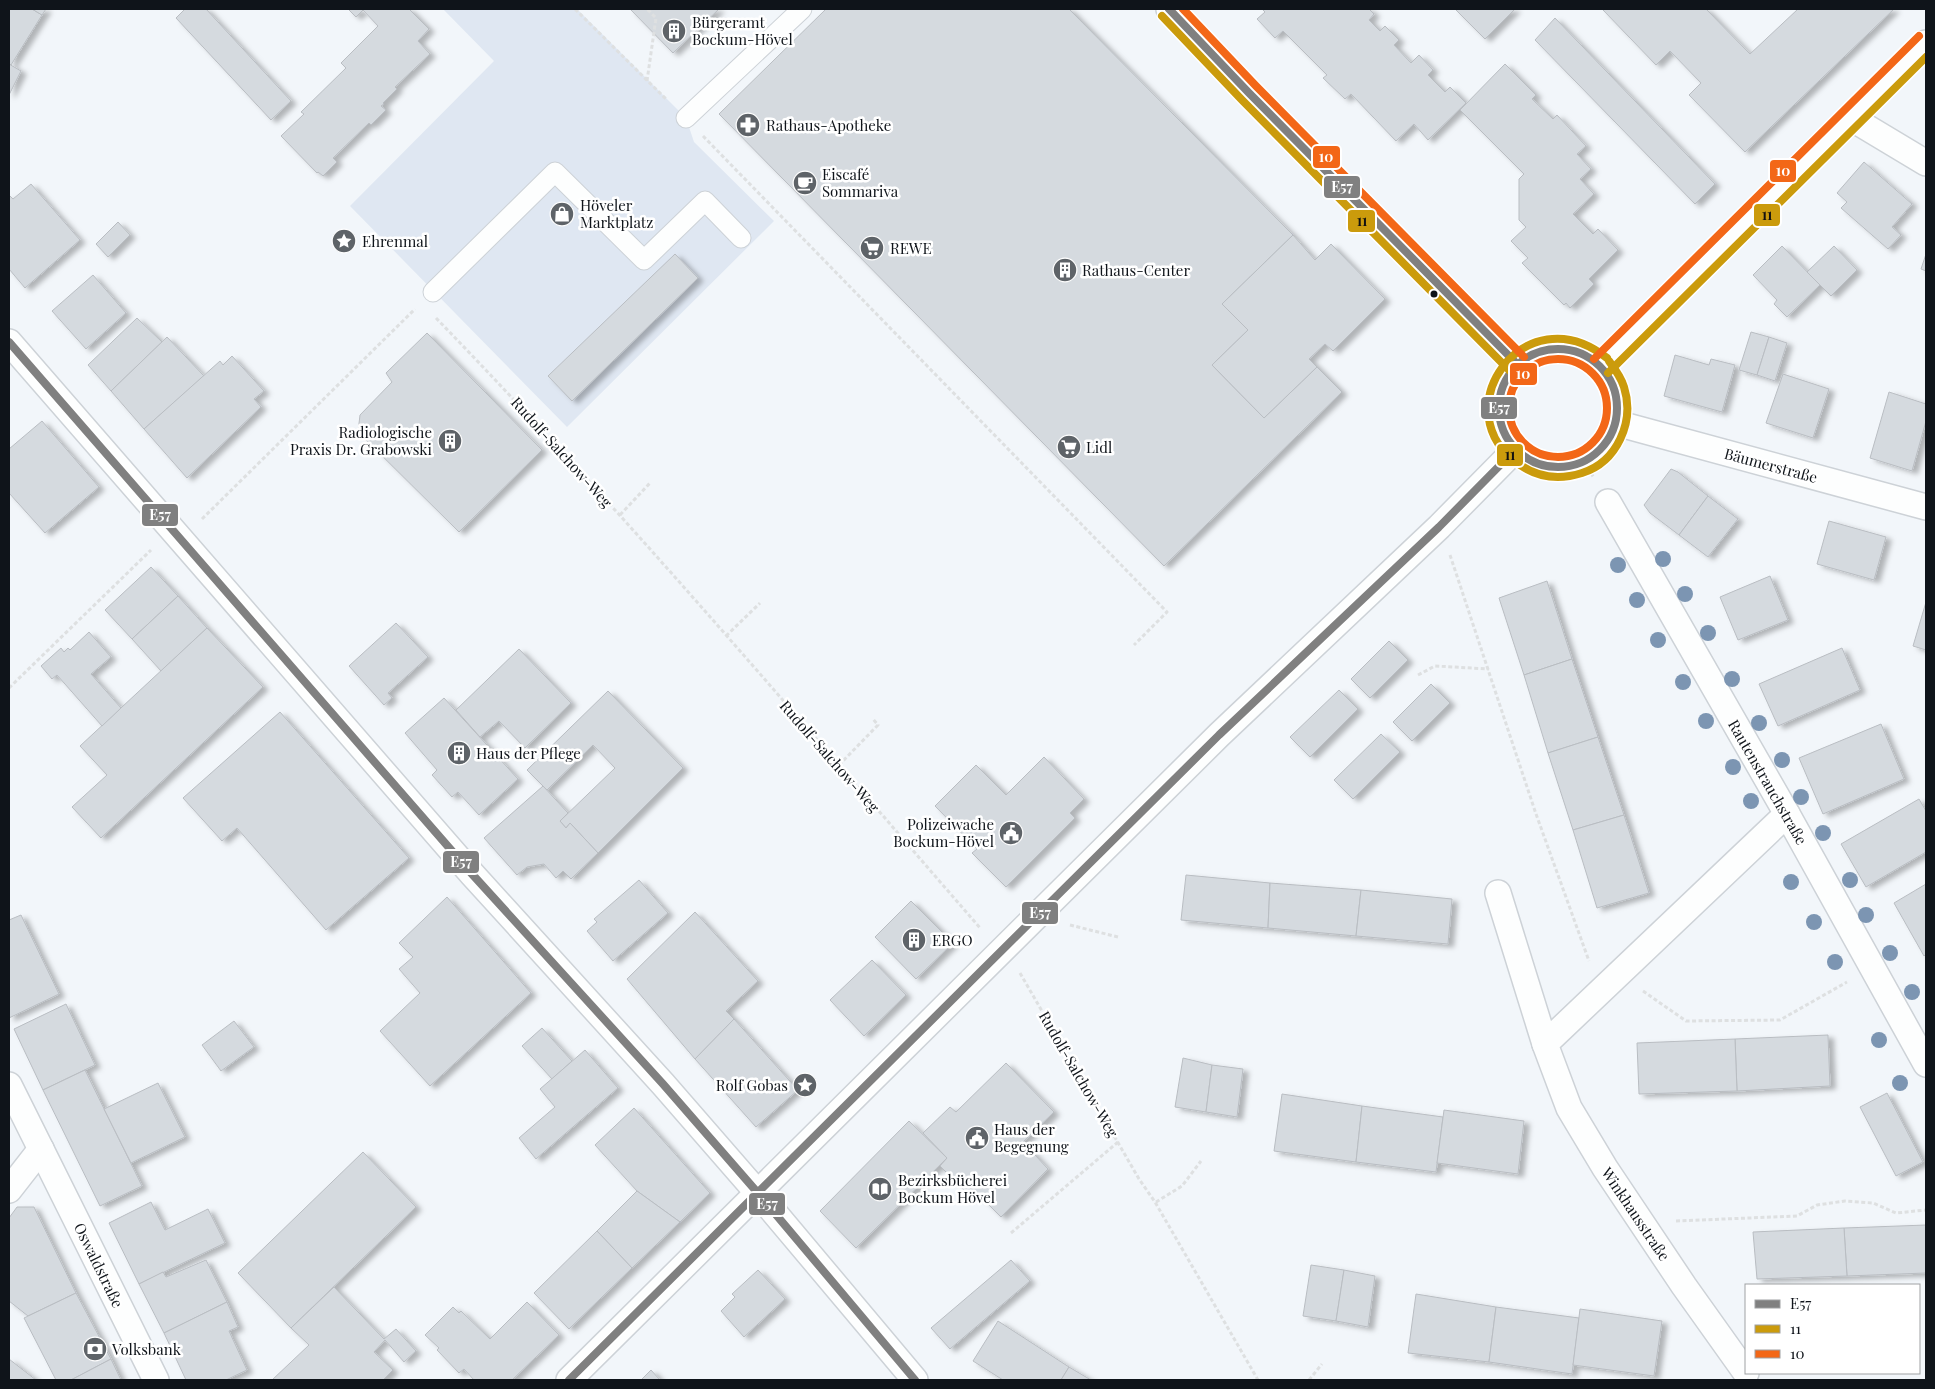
<svg xmlns="http://www.w3.org/2000/svg" width="1935" height="1389" viewBox="0 0 1935 1389" font-family="'Playfair Display',serif">
<style>
.built{fill:#dfe7f2}
.building{fill:#d5dadf;stroke:#b9bdc2;filter:url(#shadow)}
.lines{fill:none;stroke-linecap:round;stroke-linejoin:round}
.pedestrian-casing{stroke:#cdd2d7;stroke-width:21}
.minor-casing{stroke:#cdd2d7;stroke-width:28}
.path{stroke:#dee0e1;stroke-width:3;stroke-dasharray:4 2.5;stroke-linecap:butt}
.pedestrian{stroke:#fdfefe;stroke-width:19}
.minor{stroke:#fdfefe;stroke-width:25}
.bus-1-casing{stroke:#fff;stroke-width:11}
.bus-2-casing{stroke:#fff;stroke-width:11}
.bus-3-casing{stroke:#fff;stroke-width:11}
.bus-1{stroke:#808080;stroke-width:8}
.bus-2{stroke:#cb9b0c;stroke-width:8}
.bus-3{stroke:#f36717;stroke-width:8}
.tree{fill:#7c95b2}
.bus-dot{fill:#0f141a;stroke:#fff;stroke-width:2}
.labels{text-anchor:middle;dominant-baseline:central;stroke-width:5;stroke-linejoin:round;paint-order:stroke}
.poi-label{font-size:15px;fill:#0f141a;stroke:#fff;text-anchor:start}
.street-label{font-size:15px;fill:#0f141a;stroke:#fff}
.line-badge{stroke:#fff;stroke-width:2}
.badge-label{font-size:14px;text-anchor:middle;font-weight:bold;fill:#fff}
.pale-badge-label{font-size:14px;text-anchor:middle;font-weight:bold;fill:#111}
</style>
<defs>
<filter id="shadow"><feDropShadow dx="5.5" dy="3" stdDeviation="2.5" flood-color="#0004"/></filter>
</defs>
<rect width="100%" height="100%" fill="#f2f6fa"/>
<!-- built -->
<path class="built" d="M443,9h134l109,109 8,24 80,79 -207,206 -217,-221 144,-145z"/>
<!-- building -->
<g class="building">
<path d="M9,9h23l10,6 -31,50 -2,-2z"/>
<path d="M32,9h14l-4,6z"/>
<path d="M185,9h21l85,92 -20,19 -95,-102z"/>
<path d="M348,9h61l20,20 -11,12 12,13 -35,33 2,2 -14,14 1,1 -3,2 5,4 -15,15 -2,-2 -36,35 4,4 -14,14 -5,-4 -1,1 -36,-37 23,-22 -3,-2 45,-44 -5,-5 37,-37 -15,-16 -7,7z"/>
<path d="M630,9h89l-46,44z"/>
<path d="M826,9h243l224,226 -71,69 26,26 -36,35 52,53 53,-51 25,25 -178,174 -445,-452z"/>
<path d="M1262,9h107l5,5 -5,6 11,11 5,-5 14,14 -5,5 17,18 8,-8 14,15 -5,5 17,17 5,-5 16,16 -38,37 -14,-16 -18,17 -45,-47 -6,5 -22,-21 4,-3 -44,-44 -8,7 -18,-19 8,-7z"/>
<path d="M1455,9h60l-30,30z"/>
<path d="M1604,9h102l44,45 48,-45h96l-149,143 -56,-57 12,-12 -31,-32 -14,14 -53,-55z"/>
<path d="M1555,18l160,166 -20,20 -160,-164z"/>
<path d="M9,64l12,7 -12,24z"/>
<path d="M1505,64l31,31 -4,4 21,20 4,-4 29,31 -9,8 14,15 -11,10 14,15 -21,20 20,20 5,-5 20,21 -29,29 5,5 -24,24 -4,-5 -2,2 -42,-42 6,-5 -17,-17 15,-14 -7,-7v-41l5,-5 -64,-64z"/>
<path d="M1864,162l48,42 -20,23 9,8 -13,14 -47,-41 6,-6 -10,-9z"/>
<path d="M31,184l49,56 -55,48 -16,-19v-74l4,4z"/>
<path d="M118,222l12,13 -22,22 -12,-13z"/>
<path d="M1293,235l22,25 16,-16 54,55 -52,52 -8,-7 -16,15 8,8 -53,51 -52,-53 36,-35 -26,-26z"/>
<path d="M1782,246l38,39 -33,32 -13,-13 3,-4 -24,-25z"/>
<path d="M1834,246l23,24 -26,26 -24,-24z"/>
<path d="M675,254l23,24 -126,123 -24,-25z"/>
<path d="M1926,254v17l-5,-2z"/>
<path d="M93,275l33,38 -40,36 -34,-38z"/>
<path d="M137,318l25,24 -51,49 -23,-26z"/>
<path d="M1751,332l18,5 -12,38 -18,-5z"/>
<path d="M427,333l115,117 -83,82 -101,-100 2,-17 32,-33 -6,-9z"/>
<path d="M167,337l37,39 -60,53 -33,-38z"/>
<path d="M1769,337l18,6 -12,38 -18,-6z"/>
<path d="M1675,355l34,10 2,-6 24,6 -13,47 -58,-16z"/>
<path d="M232,356l32,35 -10,8 7,8 -74,71 -43,-49 76,-68 3,4z"/>
<path d="M1783,374l46,15 -16,49 -47,-15z"/>
<path d="M1889,392l37,12v17l-14,50 -42,-13z"/>
<path d="M42,421l57,66 -54,46 -36,-40v-44z"/>
<path d="M1671,469l7,3 30,24 -29,39 -29,-22 -6,-8z"/>
<path d="M1708,496l30,23 -30,38 -29,-22z"/>
<path d="M1829,521l57,16 -12,43 -57,-16z"/>
<path d="M151,567l27,29 -46,43 -27,-29z"/>
<path d="M1770,576l18,44 -50,20 -18,-43z"/>
<path d="M1547,581l25,78 -48,16 -25,-77z"/>
<path d="M178,596l29,32 -46,43 -29,-32z"/>
<path d="M1926,602v48l-13,-4z"/>
<path d="M396,623l32,34 -40,36 4,5 -8,7 -35,-39z"/>
<path d="M207,628l56,59 -162,151 -29,-31 35,-32 -27,-29z"/>
<path d="M89,632l22,25 -20,17 30,34 -19,18 -45,-51 -5,4 -11,-13 20,-18 3,4 4,-4 2,2z"/>
<path d="M1389,641l19,19 -38,38 -19,-19z"/>
<path d="M1842,648l18,42 -82,36 -19,-42z"/>
<path d="M519,649l52,54 -46,45 -26,-27 -19,16 -24,-27z"/>
<path d="M1572,659l26,78 -50,16 -24,-78z"/>
<path d="M1431,684l19,19 -38,38 -19,-19z"/>
<path d="M1339,690l19,19 -48,48 -20,-20z"/>
<path d="M608,691l75,77 -85,85 -28,-30 -4,5 -6,-7 55,-53 -22,-23 -46,45 -20,-20z"/>
<path d="M444,698l74,81 -39,36 -21,-23 -6,5 -20,-22 5,-5 -32,-37z"/>
<path d="M280,712l129,146 -83,72 -89,-102 -15,13 -39,-43z"/>
<path d="M1881,724l23,55 -81,35 -24,-56z"/>
<path d="M1381,734l19,18 -47,47 -19,-19z"/>
<path d="M1598,737l26,78 -51,15 -25,-77z"/>
<path d="M1044,757l40,42 -14,14 5,5 -69,69 -34,-34 5,-4 -42,-43 41,-41 30,30z"/>
<path d="M543,786l25,27 -8,8 6,7 4,-5 28,30 -27,26 -8,-8 -7,7 -12,-14 -17,3 -10,8 -33,-37z"/>
<path d="M1919,799l7,12v41l-60,35 -25,-43z"/>
<path d="M1624,815l25,78 -52,15 -24,-78z"/>
<path d="M1186,875l84,8 -2,45 -87,-8z"/>
<path d="M639,880l29,33 -55,48 -26,-30 10,-9 -3,-3z"/>
<path d="M1270,883l91,7 -5,46 -88,-8z"/>
<path d="M1926,884v70l-2,2 -30,-53z"/>
<path d="M1361,890l91,9 -4,45 -92,-8z"/>
<path d="M447,897l84,96 -101,93 -50,-55 40,-38 -21,-24 14,-12 -14,-14z"/>
<path d="M911,901l42,42 -37,36 -41,-42z"/>
<path d="M695,912l63,69 -32,30 8,8 -39,40 -68,-80z"/>
<path d="M21,915l38,79 -50,24v-98z"/>
<path d="M872,960l34,35 -42,41 -34,-36z"/>
<path d="M66,1004l29,61 -52,25 -29,-61z"/>
<path d="M734,1019l64,71 -42,37 -61,-68z"/>
<path d="M234,1021l20,26 -33,24 -19,-26z"/>
<path d="M542,1028l30,33 -20,18 -30,-33z"/>
<path d="M1828,1035l2,51 -93,5 -2,-52z"/>
<path d="M1735,1039l2,52 -98,3 -2,-51z"/>
<path d="M585,1050l33,38 -82,71 -17,-21 36,-31 -15,-18z"/>
<path d="M1183,1058l29,7 -6,47 -31,-5z"/>
<path d="M1006,1063l48,49 -31,30 25,27 -47,48 -27,-27 -5,5 -29,-29 7,-8 -24,-25 27,-26 6,5z"/>
<path d="M1212,1065l31,4 -6,48 -31,-5z"/>
<path d="M85,1070l57,116 -42,20 -57,-116z"/>
<path d="M158,1083l27,54 -54,26 -27,-54z"/>
<path d="M1887,1093l36,69 -27,14 -36,-69z"/>
<path d="M1282,1094l80,12 -6,56 -82,-11z"/>
<path d="M1362,1106l81,11 -7,55 -80,-10z"/>
<path d="M634,1108l76,85 -30,29 -43,-31 -42,-46z"/>
<path d="M1444,1110l80,11 -6,53 -81,-11z"/>
<path d="M909,1121l38,37 -91,90 -36,-37z"/>
<path d="M363,1152l53,55 -125,121 -53,-55z"/>
<path d="M637,1191l43,31 -48,46 -35,-37z"/>
<path d="M151,1202l14,28 43,-21 17,34 -86,41 -30,-61z"/>
<path d="M17,1207h17l42,86 -48,23 -19,-15v-83z"/>
<path d="M1926,1225v48l-79,3 -3,-48z"/>
<path d="M1844,1228l3,48 -90,3 -4,-47z"/>
<path d="M597,1231l35,37 -63,61 -35,-36z"/>
<path d="M206,1260l21,42 -63,31 -25,-49 24,-12 3,5z"/>
<path d="M1011,1260l19,21 -80,68 -19,-21z"/>
<path d="M1311,1265l33,5 -8,51 -33,-5z"/>
<path d="M758,1270l27,29 -41,38 -23,-26 14,-14 -3,-3z"/>
<path d="M1344,1270l31,6 -7,51 -32,-6z"/>
<path d="M334,1287l50,52 12,-10 20,22 -12,11 -19,-22 -11,12 19,18 -10,10h-111l37,-35 -18,-17z"/>
<path d="M76,1293l35,66 -40,21h-15l-32,-62z"/>
<path d="M1416,1294l80,13 -7,55 -81,-9z"/>
<path d="M227,1302l11,25 -9,4 18,39 -21,10h-40l-22,-47z"/>
<path d="M527,1302l32,33 -47,45h-38l-10,-11 -5,4 -22,-23 2,-2 -14,-13 28,-28 6,6 2,-2 29,28z"/>
<path d="M1496,1307l83,11 -7,56 -83,-12z"/>
<path d="M1580,1309l82,12 -8,55 -81,-11z"/>
<path d="M998,1321l71,46 -8,13h-58l-30,-19z"/>
<path d="M9,1359l27,21h-27z"/>
<path d="M111,1359l10,21h-50z"/>
<path d="M1069,1367l22,13h-30z"/>
<path d="M651,1370l9,10h-19z"/>
</g>
<g class="lines">
<!-- pedestrian casing -->
<g class="pedestrian-casing">
<g id="pedestrian">
<path d="M686,118l116,-109"/>
<path d="M433,292l122,-120 89,88 61,-59 36,37"/>
</g>
</g>
<!-- minor casing -->
<g class="minor-casing">
<g id="minor">
<path d="M1169,9l80,84 268,271"/>
<path d="M1851,118l75,45"/>
<path d="M9,342l463,532 191,210 94,108 158,188"/>
<circle cx="1558" cy="408" r="59"/>
<path d="M1601,366l325,-323"/>
<path d="M1616,423l310,84"/>
<path d="M1608,502l179,312 139,250"/>
<path d="M1498,893l47,151"/>
<path d="M9,1085l147,295"/>
<path d="M9,1190l32,-41"/>
<path d="M1746,1373l-62,-87 -79,-118 -36,-60 -24,-64 242,-230"/>
<path d="M569,1380l650,-645 220,-208 76,-77"/>
</g>
</g>
<!-- path -->
<g class="path">
<path d="M575,9l92,91"/>
<path d="M647,81l9,-63 -9,-9"/>
<path d="M703,136l464,476 -33,33"/>
<path d="M436,318c190,196 366,405 545,611"/>
<path d="M1584,462l10,16"/>
<path d="M620,515l30,-32"/>
<path d="M202,519l213,-210"/>
<path d="M1450,555l86,259 53,147"/>
<path d="M726,636l34,-33"/>
<path d="M1418,675l17,-9 54,3"/>
<path d="M9,688l142,-138"/>
<path d="M839,765l39,-40 -5,-6"/>
<path d="M1070,925l48,12"/>
<path d="M1020,973l119,206 16,23 103,178"/>
<path d="M1643,991l43,30 94,-1 67,-38"/>
<path d="M1156,1202l26,-16 19,-25"/>
<path d="M1676,1221l121,-5 20,-11 28,-4 28,2 23,10 30,-3"/>
<path d="M1011,1233l107,-91"/>
<path d="M1309,1380l13,-16"/>
</g>
<!-- pedestrian -->
<use href="#pedestrian" class="pedestrian"/>
<!-- minor -->
<use href="#minor" class="minor"/>
<!-- bus-1 casing -->
<g class="bus-1-casing">
<g id="bus-1">
<path d="M1169,9l80,84 268,271"/>
<path d="M9,342l463,532 191,210 94,108 158,188"/>
<circle cx="1558" cy="408" r="59"/>
<path d="M569,1380l650,-645 220,-208 76,-77"/>
</g>
</g>
<!-- bus-2 casing -->
<g class="bus-2-casing">
<g id="bus-2">
<path d="M1162,16l80,84 268,271"/>
<path d="M1607,358c-83,-66 -166,54 -87,107 19,13 40,15 62,8 35,-11 53,-51 42,-86 -3,-10 -9,-18 -15,-26"/>
<path d="M1608,373l318,-316"/>
</g>
</g>
<!-- bus-3 casing -->
<g class="bus-3-casing">
<g id="bus-3">
<path d="M1183,9l73,77 268,271"/>
<path d="M1594,359l325,-323"/>
<circle cx="1558" cy="408" r="49"/>
</g>
</g>
<!-- bus-1 -->
<use href="#bus-1" class="bus-1"/>
<!-- bus-2 -->
<use href="#bus-2" class="bus-2"/>
<!-- bus-3 -->
<use href="#bus-3" class="bus-3"/>
</g>
<!-- trees -->
<g class="tree">
<circle cx="1663" cy="559" r="8"/>
<circle cx="1618" cy="565" r="8"/>
<circle cx="1685" cy="594" r="8"/>
<circle cx="1637" cy="600" r="8"/>
<circle cx="1708" cy="633" r="8"/>
<circle cx="1658" cy="640" r="8"/>
<circle cx="1732" cy="679" r="8"/>
<circle cx="1683" cy="682" r="8"/>
<circle cx="1706" cy="721" r="8"/>
<circle cx="1759" cy="723" r="8"/>
<circle cx="1782" cy="760" r="8"/>
<circle cx="1733" cy="767" r="8"/>
<circle cx="1801" cy="797" r="8"/>
<circle cx="1751" cy="801" r="8"/>
<circle cx="1823" cy="833" r="8"/>
<circle cx="1850" cy="880" r="8"/>
<circle cx="1791" cy="882" r="8"/>
<circle cx="1866" cy="915" r="8"/>
<circle cx="1814" cy="922" r="8"/>
<circle cx="1890" cy="953" r="8"/>
<circle cx="1835" cy="962" r="8"/>
<circle cx="1912" cy="992" r="8"/>
<circle cx="1879" cy="1040" r="8"/>
<circle cx="1900" cy="1083" r="8"/>
</g>
<!-- icons -->
<defs>
<g id="building-disc" transform="scale(1.25)"><circle r="9.5" fill="#5e6368" stroke="#fff"/><path d="M-4-6H4V6H1V3H-1V6H-4ZM-2.5-4.3h1.7v1.8h-1.7ZM.8-4.3h1.7v1.8H.8ZM-2.5-1h1.7V.8h-1.7ZM.8-1h1.7V.8H.8Z" fill="#fff"/></g>
<g id="pharmacy-disc" transform="scale(1.25)"><circle r="9.5" fill="#5e6368" stroke="#fff"/><path d="M-2-6h4v4h4v4h-4v4h-4v-4h-4v-4h4Z" fill="#fff"/></g>
<g id="cafe-disc" transform="scale(1.25)"><circle r="9.5" fill="#5e6368" stroke="#fff"/><path d="M-5.5-4.5H6V0H3Q3 3.5 0 3.5H-2.5Q-5.5 3.5-5.5 0ZM3-3.2v2h1.7v-2ZM-6 4.5H4V6H-6Z" fill="#fff"/></g>
<g id="shop-disc" transform="scale(1.25)"><circle r="9.5" fill="#5e6368" stroke="#fff"/><path d="M-5-2.5h2.3a2.7 3.5 0 0 1 5.4 0H5L5.5 6h-11ZM-1.5-2.5h3a1.5 2.3 0 0 0-3 0Z" fill="#fff"/></g>
<g id="sight-disc" transform="scale(1.25)"><circle r="9.5" fill="#5e6368" stroke="#fff"/><path d="M0-6L1.8-2.2L6-1.7L2.9 1.2L3.7 5.4L0 3.3L-3.7 5.4L-2.9 1.2L-6-1.7L-1.8-2.2Z" fill="#fff"/></g>
<g id="supermarket-disc" transform="scale(1.25)"><circle r="9.5" fill="#5e6368" stroke="#fff"/><path d="M-6-5.5h2.5l.6 2H6L4.5 2H-2.5L-4.4-4H-6ZM-1.5 3.2a1.3 1.3 0 1 0 .1 0ZM3 3.2a1.3 1.3 0 1 0 .1 0Z" fill="#fff"/></g>
<g id="civic-disc" transform="scale(1.25)"><circle r="9.5" fill="#5e6368" stroke="#fff"/><path d="M-.6-6.5H3V-4.5H.6V-3L4-1V1h2V6H-6V1h2V-1L-.6-3ZM-1.2 2.5V6h2.4V2.5Z" fill="#fff"/></g>
<g id="library-disc" transform="scale(1.25)"><circle r="9.5" fill="#5e6368" stroke="#fff"/><path d="M-6-4Q-3-5.5-.7-3.5V5Q-3 3-6 4ZM6-4Q3-5.5 .7-3.5V5Q3 3 6 4Z" fill="#fff"/></g>
<g id="bank-disc" transform="scale(1.25)"><circle r="9.5" fill="#5e6368" stroke="#fff"/><path d="M-6-4H6V4H-6ZM0-2.3a2.3 2.3 0 1 0 0 4.6a2.3 2.3 0 1 0 0-4.6Z" fill="#fff"/></g>
</defs>
<g fill-rule="evenodd">
<use href="#building-disc" x="674" y="31"/>
<use href="#pharmacy-disc" x="748" y="125"/>
<use href="#cafe-disc" x="805" y="183"/>
<use href="#shop-disc" x="562" y="214"/>
<use href="#sight-disc" x="344" y="241"/>
<use href="#supermarket-disc" x="872" y="248"/>
<use href="#building-disc" x="1065" y="270"/>
<use href="#building-disc" x="450" y="441"/>
<use href="#supermarket-disc" x="1069" y="447"/>
<use href="#building-disc" x="459" y="753"/>
<use href="#civic-disc" x="1011" y="833"/>
<use href="#building-disc" x="914" y="940"/>
<use href="#sight-disc" x="805" y="1085"/>
<use href="#civic-disc" x="977" y="1138"/>
<use href="#library-disc" x="880" y="1189"/>
<use href="#bank-disc" x="95" y="1349"/>
</g>
<!-- markers -->
<circle class="bus-dot" cx="1434" cy="294" r="4.5"/>
<g class="labels">
<!-- poi labels -->
<g class="poi-label">
<text x="692" y="22">Bürgeramt<tspan x="692" dy="17">Bockum-Hövel</tspan></text>
<text x="766" y="125">Rathaus-Apotheke</text>
<text x="822" y="174">Eiscafé<tspan x="822" dy="17">Sommariva</tspan></text>
<text x="580" y="205">Höveler<tspan x="580" dy="17">Marktplatz</tspan></text>
<text x="362" y="241">Ehrenmal</text>
<text x="890" y="248">REWE</text>
<text x="1082" y="270">Rathaus-Center</text>
<text x="432" y="432" text-anchor="end">Radiologische<tspan x="432" dy="17">Praxis Dr. Grabowski</tspan></text>
<text x="1086" y="447">Lidl</text>
<text x="476" y="753">Haus der Pflege</text>
<text x="994" y="824" text-anchor="end">Polizeiwache<tspan x="994" dy="17">Bockum-Hövel</tspan></text>
<text x="932" y="940">ERGO</text>
<text x="788" y="1085" text-anchor="end">Rolf Gobas</text>
<text x="994" y="1129">Haus der<tspan x="994" dy="17">Begegnung</tspan></text>
<text x="898" y="1180">Bezirksbücherei<tspan x="898" dy="17">Bockum Hövel</tspan></text>
<text x="112" y="1349">Volksbank</text>
</g>
<!-- street labels -->
<g class="street-label">
<text transform="translate(562 452) rotate(48)">Rudolf-Salchow-Weg</text>
<text transform="translate(1771 465) rotate(15)">Bäumerstraße</text>
<text transform="translate(830 756) rotate(49)">Rudolf-Salchow-Weg</text>
<text transform="translate(1768 782) rotate(60)">Rautenstrauchstraße</text>
<text transform="translate(1079 1074) rotate(60)">Rudolf-Salchow-Weg</text>
<text transform="translate(1636 1214) rotate(56)">Winkhausstraße</text>
<text transform="translate(99 1265) rotate(64)">Oswaldstraße</text>
</g>
</g>
<g class="line-badge">
<rect x="1312" y="145" width="29" height="24" rx="5" fill="#f36717"/>
<rect x="1769" y="159" width="28" height="24" rx="5" fill="#f36717"/>
<rect x="1323" y="175" width="38" height="24" rx="5" fill="#808080"/>
<rect x="1753" y="203" width="28" height="24" rx="5" fill="#cb9b0c"/>
<rect x="1347" y="209" width="29" height="24" rx="5" fill="#cb9b0c"/>
<rect x="1509" y="362" width="29" height="24" rx="5" fill="#f36717"/>
<rect x="1480" y="396" width="38" height="24" rx="5" fill="#808080"/>
<rect x="1496" y="443" width="28" height="24" rx="5" fill="#cb9b0c"/>
<rect x="141" y="503" width="38" height="24" rx="5" fill="#808080"/>
<rect x="442" y="850" width="38" height="24" rx="5" fill="#808080"/>
<rect x="1021" y="901" width="38" height="24" rx="5" fill="#808080"/>
<rect x="748" y="1192" width="38" height="24" rx="5" fill="#808080"/>
</g>
<g class="badge-label">
<text x="1326" y="162">10</text>
<text x="1783" y="176">10</text>
<text x="1342" y="192">E57</text>
<text x="1523" y="379">10</text>
<text x="1499" y="413">E57</text>
<text x="160" y="520">E57</text>
<text x="461" y="867">E57</text>
<text x="1040" y="918">E57</text>
<text x="767" y="1209">E57</text>
</g>
<g class="pale-badge-label">
<text x="1767" y="220">11</text>
<text x="1362" y="226">11</text>
<text x="1510" y="460">11</text>
</g>
<!-- border -->
<rect width="1935" height="1389" fill="none" stroke="#0f141a" stroke-width="20"/>
<!-- legend -->
<rect x="1745" y="1284" width="175" height="90" fill="#ffffff" stroke="#9fa1a3"/>
<rect x="1755" y="1300" width="25" height="8" fill="#808080" stroke="#9fa1a3"/>
<text x="1790" y="1309" font-size="15" fill="#0f141a">E57</text>
<rect x="1755" y="1325" width="25" height="8" fill="#cb9b0c" stroke="#9fa1a3"/>
<text x="1790" y="1334" font-size="15" fill="#0f141a">11</text>
<rect x="1755" y="1350" width="25" height="8" fill="#f36717" stroke="#9fa1a3"/>
<text x="1790" y="1359" font-size="15" fill="#0f141a">10</text>
</svg>
